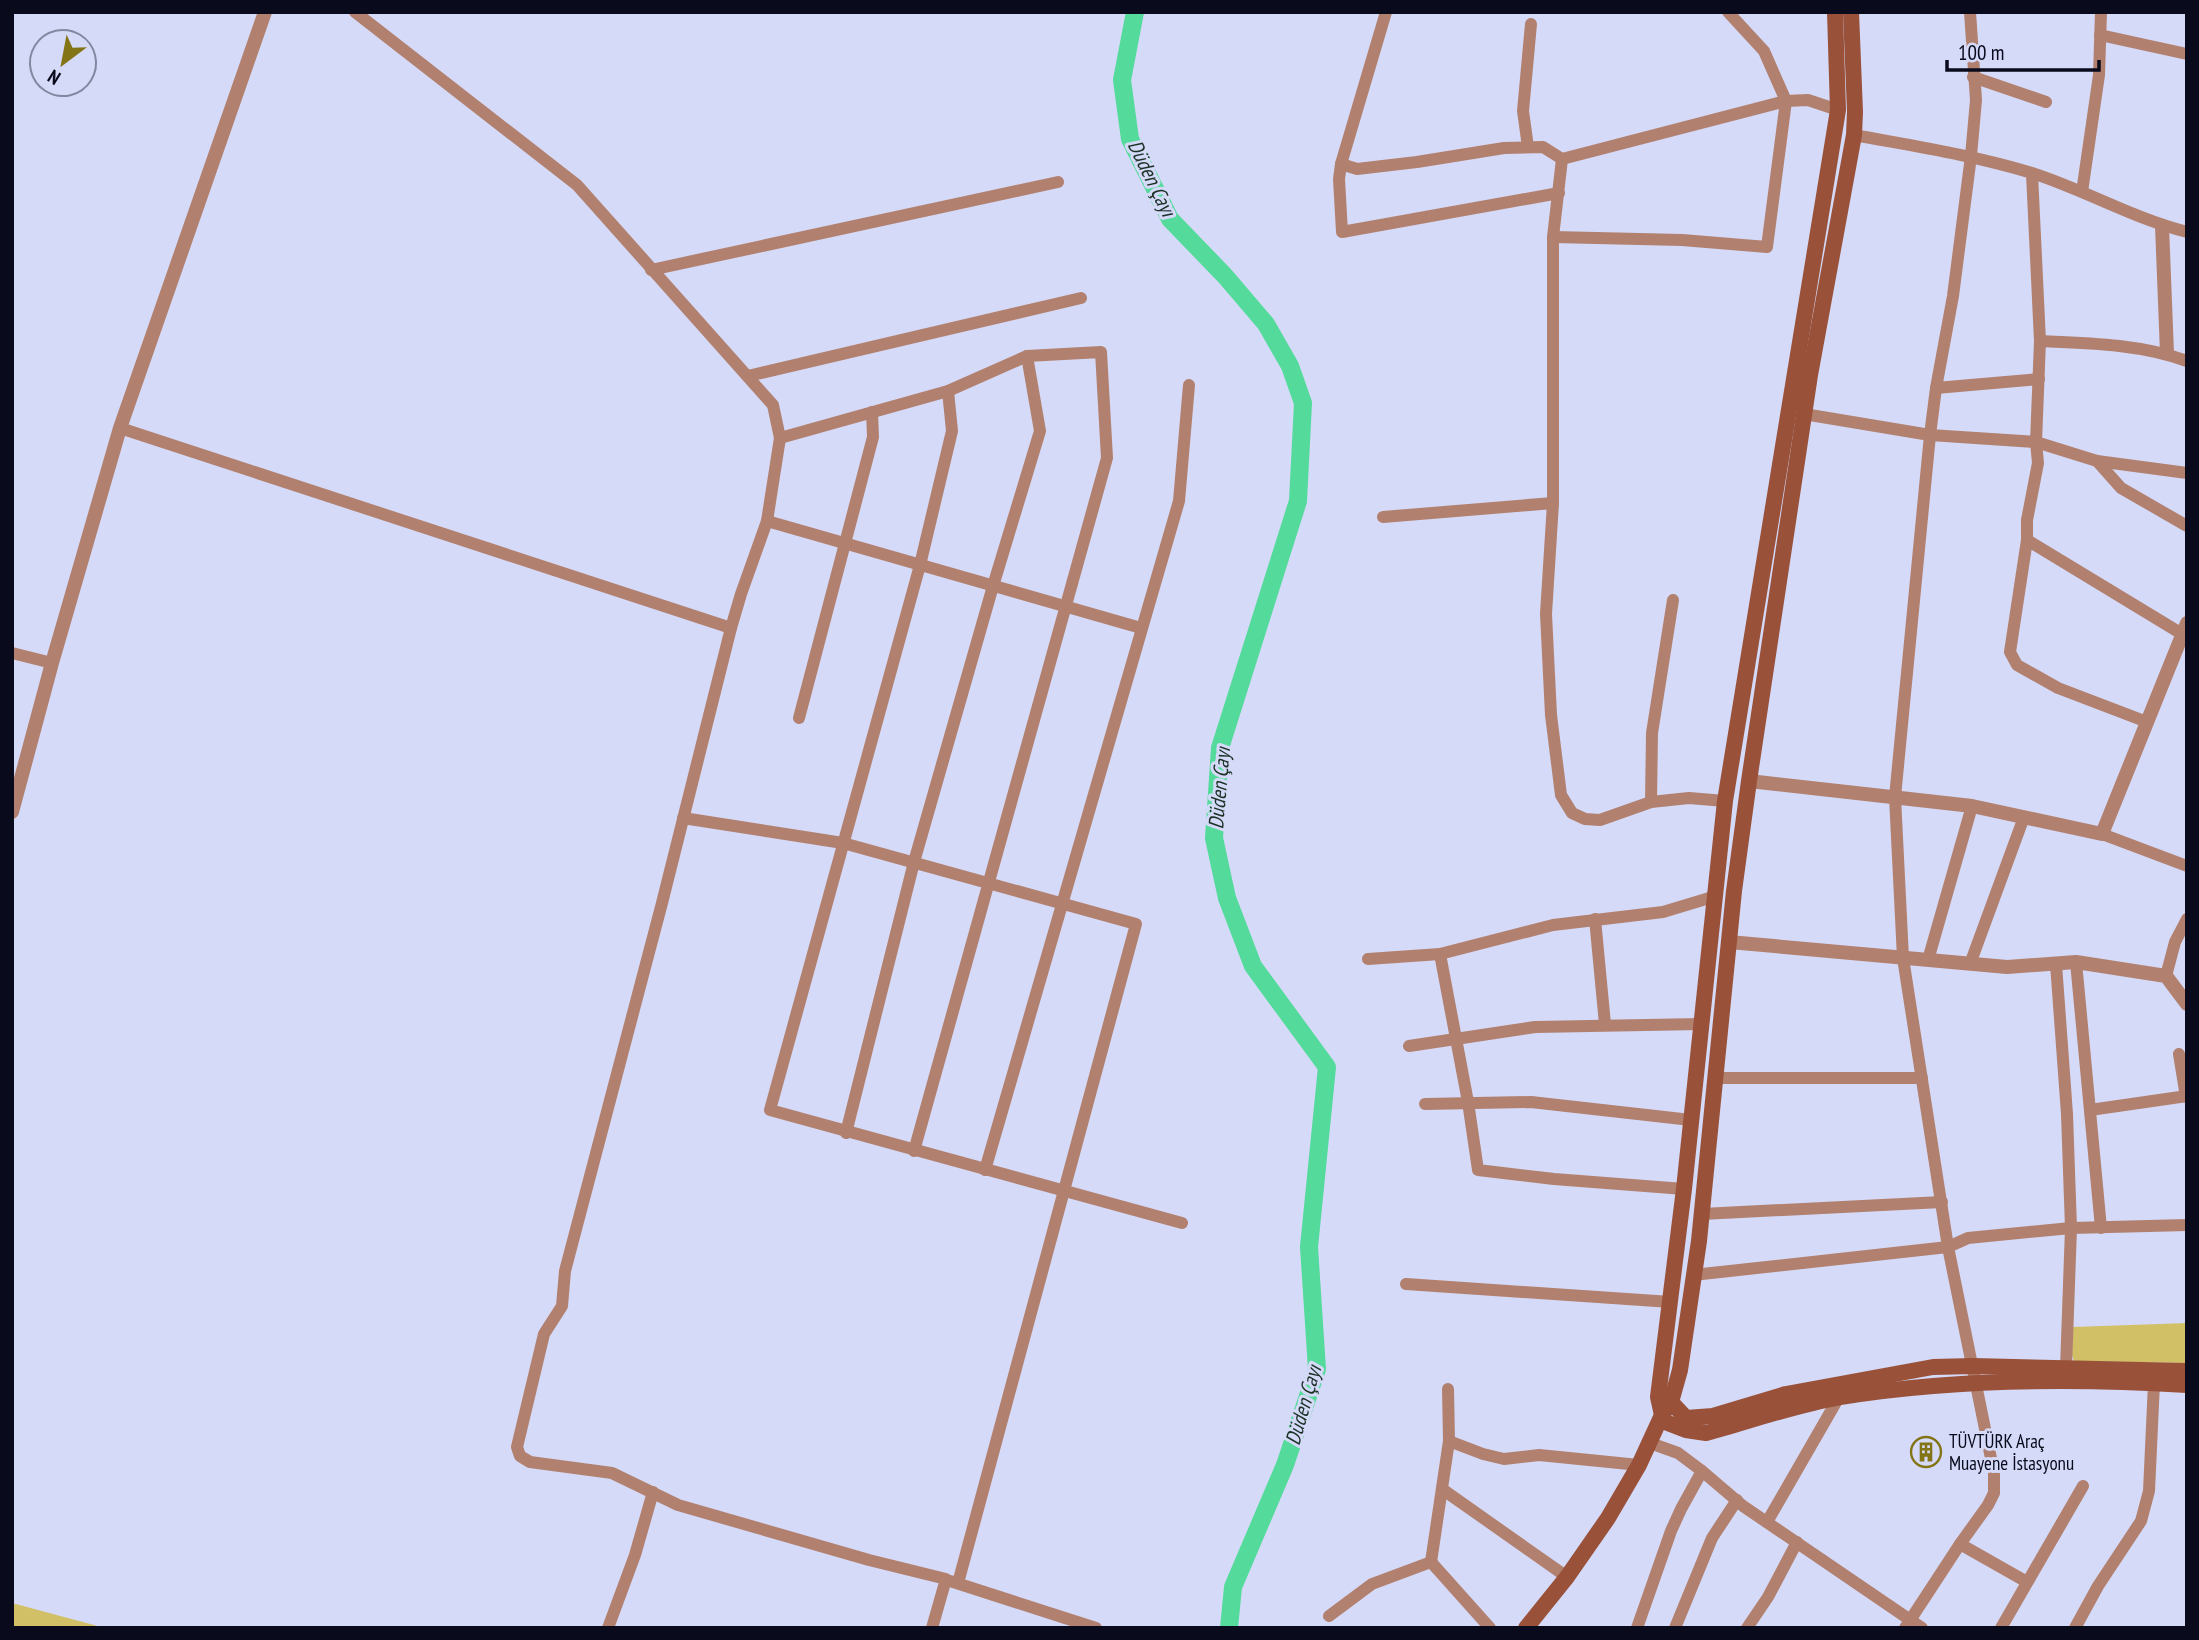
<svg xmlns="http://www.w3.org/2000/svg" width="2199" height="1640" viewBox="0 0 2199 1640" font-family="'PT Sans Narrow',sans-serif">
<style>
.green{fill:#d1c066}
.lines{fill:none;stroke-linecap:round;stroke-linejoin:round}
.river{stroke:#54da9a;stroke-width:18}
.minor{stroke:#b2806f;stroke-width:12}
.tertiary{stroke:#b2806f;stroke-width:14}
.secondary{stroke:#995139;stroke-width:16}
.labels{text-anchor:middle;dominant-baseline:central;stroke-width:6;stroke-linejoin:round;paint-order:stroke}
.poi-label{font-size:19px;fill:#090a1b;stroke:#d5daf8;text-anchor:start}
.water-label{font-size:21px;font-style:italic;fill:#1b3125;stroke:#d5daf8}
</style>
<rect width="100%" height="100%" fill="#d5daf8"/>
<!-- green -->
<g class="green">
<path d="M2187,1323v40l-113,-2 -2,-6 1,-28z"/>
<path d="M12,1603l93,25h-93z"/>
</g>
<g class="lines">
<!-- river -->
<path class="river" d="M1135,12l-13,68 8,59 40,80 55,57 41,48 24,42 13,37 -5,98 -78,247 -6,90 13,60 26,68 74,101 -18,180 8,122 -32,96 -52,122 -4,41"/>
<!-- minor -->
<g class="minor">
<path d="M355,12l222,173 196,220 7,33 -13,83 -26,73 -10,34 -69,275 -97,368 -3,35 -18,28 -27,113 3,9 10,6 82,11 66,32 191,55 77,19 -14,49"/>
<path d="M1386,12l-45,152 -2,15 3,53 217,-39"/>
<path d="M2100,35l87,19"/>
<path d="M1973,77l73,25"/>
<path d="M1854,135c59,11 119,20 178,38 53,17 100,45 155,59"/>
<path d="M1528,147l-5,-36 8,-87"/>
<path d="M1341,164l16,5 60,-7 87,-14 39,-1 19,12"/>
<path d="M2032,174l8,167 -4,101 2,21 -11,57v20l-17,112 7,13 41,23 89,34"/>
<path d="M2082,192l17,-117 2,-63"/>
<path d="M1553,237l129,3 85,7 19,-146 -22,-50 -36,-39"/>
<path d="M651,270l407,-88"/>
<path d="M2040,341c48,2 101,3 147,20"/>
<path d="M748,376l333,-78"/>
<path d="M1936,388l103,-9"/>
<path d="M948,391l4,40 -32,134 -150,545 412,113"/>
<path d="M1804,414l126,21 106,7 61,19 90,12"/>
<path d="M120,428l611,200"/>
<path d="M780,438l168,-47 79,-35 74,-4 6,106 -193,693"/>
<path d="M2097,461l24,27 66,38"/>
<path d="M1383,517l170,-14"/>
<path d="M767,521l374,107"/>
<path d="M2027,540l160,97"/>
<path d="M12,653l40,10"/>
<path d="M799,718l74,-281 -1,-25"/>
<path d="M1725,801l-36,-3 -38,4 -51,18 -15,-1 -13,-6 -11,-18 -10,-80 -5,-101 7,-111v-266l9,-78 224,-58 22,-1 30,10"/>
<path d="M1651,802l1,-69 21,-133"/>
<path d="M683,818l160,25 293,81 -178,659"/>
<path d="M2102,834l85,32"/>
<path d="M1595,919l10,105"/>
<path d="M1440,954l28,148 10,68 76,9 130,10"/>
<path d="M1368,959l72,-5 113,-29 110,-13 53,-16"/>
<path d="M1928,960l44,-154"/>
<path d="M2076,962l25,266"/>
<path d="M1970,964l54,-147"/>
<path d="M2056,964l11,150 4,114 -5,140"/>
<path d="M2166,976l9,-34 12,-23"/>
<path d="M1409,1046l126,-19 166,-3"/>
<path d="M2179,1054l7,43"/>
<path d="M1716,1078h206"/>
<path d="M1425,1104l106,-2 160,18"/>
<path d="M2090,1110l97,-14"/>
<path d="M846,1133l68,-271 79,-276 47,-155 -13,-75"/>
<path d="M985,1170l194,-669 10,-116"/>
<path d="M1702,1214l240,-12"/>
<path d="M1693,1275l255,-28 20,-9 103,-10 116,-3"/>
<path d="M1406,1284l265,18"/>
<path d="M1449,1441l34,13 21,5 35,-4 100,10"/>
<path d="M1650,1443l28,10 24,18 41,35 179,122"/>
<path d="M1442,1489l125,88"/>
<path d="M1767,1522l72,-125"/>
<path d="M1960,1544l67,38"/>
<path d="M1431,1562l18,-121 -1,-52"/>
<path d="M950,1581l146,47"/>
<path d="M1329,1616l43,-32 59,-22 59,66"/>
<path d="M608,1628l27,-73 18,-63"/>
<path d="M1637,1628l34,-97 10,-22 21,-38"/>
<path d="M1675,1628l37,-90 25,-38"/>
<path d="M1747,1628l21,-31 29,-55"/>
<path d="M1905,1628l55,-84 28,-39 6,-12v-20l-46,-226 -45,-289 -8,-161 35,-362 6,-47 17,-92 18,-140 5,-56 -6,-88"/>
<path d="M2001,1628l82,-142"/>
<path d="M2075,1628l23,-42 43,-65 8,-30 5,-108"/>
</g>
<!-- tertiary -->
<g class="tertiary">
<path d="M2162,226l5,127"/>
<path d="M1749,781l223,25 130,28 85,-211"/>
<path d="M12,812l40,-149 68,-235 145,-416"/>
<path d="M1729,942l278,25 69,-5 90,14 21,28"/>
</g>
<!-- secondary -->
<g class="secondary">
<path d="M1671,1402l15,16 27,-2 73,-22 147,-27 40,-1 214,5"/>
<path d="M1662,1415l-4,-18 26,-208 41,-388 113,-691 -3,-98"/>
<path d="M1660,1420l26,10 20,3c44,-12 89,-28 134,-36 113,-18 233,-19 347,-12"/>
<path d="M1526,1628l41,-51 41,-59 31,-53 23,-50 9,-13 9,-32 19,-129 35,-350 15,-110 61,-406 44,-240 1,-23 -4,-100"/>
</g>
</g>
<!-- icons -->
<defs>
<g id="building-ring" transform="scale(1.575)"><circle r="9.5" fill="#d5daf8" stroke="#837416" stroke-width="1.5"/><path d="M-4-6H4V6H1V3H-1V6H-4ZM-2.5-4.3h1.7v1.8h-1.7ZM.8-4.3h1.7v1.8H.8ZM-2.5-1h1.7V.8h-1.7ZM.8-1h1.7V.8H.8Z" fill="#837416"/></g>
</defs>
<g fill-rule="evenodd">
<use href="#building-ring" x="1926" y="1452"/>
</g>
<g class="labels">
<!-- poi labels -->
<g class="poi-label">
<text x="1949" y="1441">TÜVTÜRK Araç<tspan x="1949" dy="22">Muayene İstasyonu</tspan></text>
</g>
<!-- water labels -->
<g class="water-label">
<text transform="translate(1152 178) rotate(64)">Düden Çayı</text>
<text transform="translate(1219 788) rotate(-85)">Düden Çayı</text>
<text transform="translate(1303 1405) rotate(-74)">Düden Çayı</text>
</g>
</g>
<!-- border -->
<rect width="2199" height="1640" fill="none" stroke="#090a1b" stroke-width="28"/>
<!-- north arrow -->
<g transform="translate(63 63) rotate(212)"><circle r="33" fill="#d5daf8" stroke="#8387a0" stroke-width="2"/>
<path d="M0-5L12 26L0 18L-12 26Z" fill="#837416"/>
<text y="-10" font-size="19" font-weight="bold" text-anchor="middle" fill="#090a1b">N</text>
</g>
<!-- scale -->
<path d="M1947 60v10h152v-10" fill="none" stroke="#090a1b" stroke-width="3.5"/>
<text x="1958" y="60" font-size="21" fill="#090a1b" stroke="#d5daf8" stroke-width="5" paint-order="stroke">100 m</text>
</svg>
